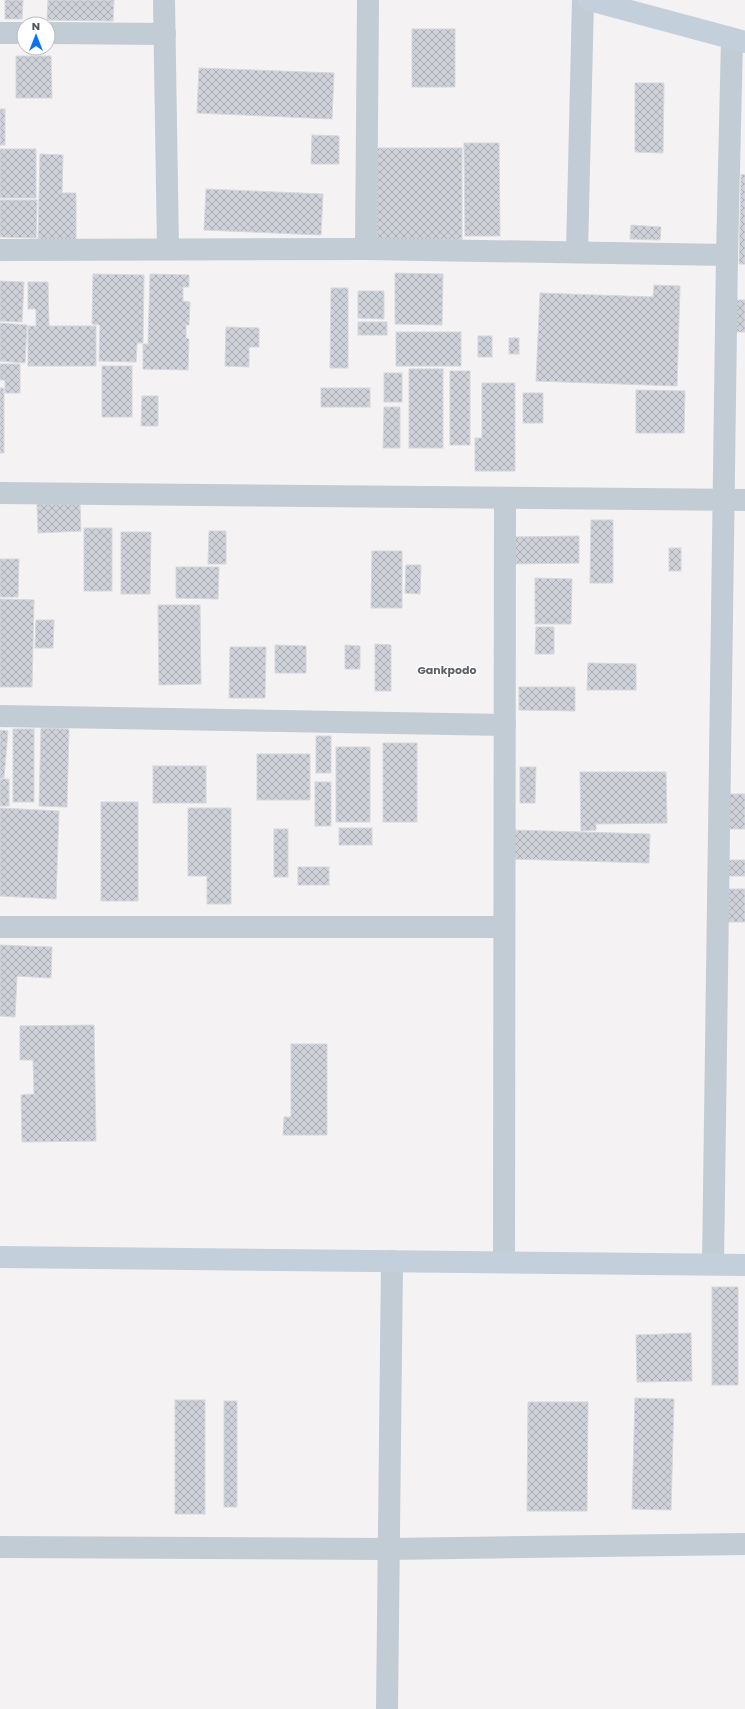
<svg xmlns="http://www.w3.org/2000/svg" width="745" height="1709" viewBox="0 0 745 1709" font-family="Poppins,sans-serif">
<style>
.building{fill:url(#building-cross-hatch);stroke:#d6d8de}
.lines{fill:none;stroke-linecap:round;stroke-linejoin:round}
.street{stroke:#c2ccd4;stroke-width:22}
.secondary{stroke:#c4cfdc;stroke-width:22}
.labels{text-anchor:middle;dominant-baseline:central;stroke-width:3;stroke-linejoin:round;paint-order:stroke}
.neighbourhood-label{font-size:11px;font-weight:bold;fill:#5e6268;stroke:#fff}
</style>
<defs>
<pattern id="building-cross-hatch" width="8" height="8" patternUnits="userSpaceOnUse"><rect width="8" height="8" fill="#ced1d8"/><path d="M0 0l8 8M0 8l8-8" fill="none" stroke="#a9acb3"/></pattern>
</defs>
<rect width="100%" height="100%" fill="#f4f2f2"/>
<!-- building -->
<g class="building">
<path d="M5,0h18l-1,19h-17z"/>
<path d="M48,0h66l-1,21 -66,-1z"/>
<rect x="412" y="29" width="43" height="58"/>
<path d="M16,56h35l1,42h-36z"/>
<path d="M199,68l135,5 -2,46 -135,-6z"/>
<path d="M635,83h29l-1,70 -28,-1z"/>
<rect x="0" y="109" width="5" height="36"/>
<path d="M312,135l27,1v28h-28z"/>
<path d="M464,143h35l1,93h-35z"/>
<rect x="377" y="148" width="85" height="92"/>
<rect x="0" y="149" width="36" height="49"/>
<path d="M40,154l23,1 -1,38h14v49l-38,-1z"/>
<path d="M741,174l4,1v89h-6z"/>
<path d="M206,189l117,5 -2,41 -117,-5z"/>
<path d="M0,200h37l-1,38 -36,-1z"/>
<path d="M631,225l30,2 -1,13 -30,-1z"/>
<path d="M395,273l48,1 -1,51 -47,-1z"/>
<path d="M93,274l51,1 -1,68h-6l-1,19 -37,-1 1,-36 -8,-1z"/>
<path d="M150,274l39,1v12h-6v14l7,1 -1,23h-3v13l3,1 -1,31 -45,-1v-25h5z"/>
<path d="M0,281l24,1 -2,40 -22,-1z"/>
<path d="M28,282h20l1,44h47v40h-68v-40h8v-17h-8z"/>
<path d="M654,285l26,1 -3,100 -141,-5 4,-88 113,4z"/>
<path d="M331,288h17v80h-18z"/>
<path d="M358,291h26v28l-26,-1z"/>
<rect x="733" y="300" width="12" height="32"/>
<rect x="358" y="322" width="29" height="13"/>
<path d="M0,323l27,2 -2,38 -25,-2z"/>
<path d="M226,327l33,1v19h-10v20l-24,-1z"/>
<rect x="396" y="332" width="65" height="34"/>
<rect x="478" y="336" width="14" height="21"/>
<rect x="509" y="338" width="10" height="16"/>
<path d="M0,364h20v29h-15v-13h-5z"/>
<rect x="102" y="366" width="30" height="51"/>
<rect x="409" y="369" width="34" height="79"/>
<rect x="450" y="371" width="20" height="74"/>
<rect x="384" y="373" width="18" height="29"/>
<path d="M482,383h33v88h-40v-33h7z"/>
<rect x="0" y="388" width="4" height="65"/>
<rect x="321" y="388" width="49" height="19"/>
<path d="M636,390l49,1 -1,42h-48z"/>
<rect x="523" y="393" width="20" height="30"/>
<path d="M142,396h16v30h-17z"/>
<path d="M384,407h16v41h-17z"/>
<path d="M37,504h43l1,27 -43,2z"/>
<path d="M591,520h22v63h-23z"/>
<rect x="84" y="528" width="28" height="63"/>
<path d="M209,531h17v33h-18z"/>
<path d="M121,532h30l-1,62h-29z"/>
<path d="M579,536v27l-67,1v-27z"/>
<rect x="669" y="548" width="12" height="23"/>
<path d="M372,551h30v57h-31z"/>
<path d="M0,559h19l-1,38h-18z"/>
<path d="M406,565h15l-1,29 -15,-1z"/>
<path d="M176,567h43l-1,32 -42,-1z"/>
<path d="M535,578l37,1 -1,45h-36z"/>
<path d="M0,599l34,1 -2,87h-32z"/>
<path d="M158,605h42l1,79 -42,1z"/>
<path d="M36,620h18l-1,28h-18z"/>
<path d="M536,627h18v27h-19z"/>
<path d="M375,644l16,1v46h-16z"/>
<path d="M275,645l31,1v27h-31z"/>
<path d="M345,645l15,1v23h-15z"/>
<path d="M230,647h36l-1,51h-36z"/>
<path d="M588,663l48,1v26h-49z"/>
<path d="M519,687h56v24l-56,-1z"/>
<path d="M41,728l28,1 -2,78 -28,-1z"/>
<rect x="13" y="729" width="21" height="73"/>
<path d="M0,730l8,1 -4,47h-4z"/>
<rect x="316" y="736" width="15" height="37"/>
<rect x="383" y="743" width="34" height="79"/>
<rect x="336" y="747" width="34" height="75"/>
<rect x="257" y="754" width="53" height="46"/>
<rect x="153" y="766" width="53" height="37"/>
<path d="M520,767h16l-1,36h-15z"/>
<path d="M580,772h86l1,51 -71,1v6l-15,1z"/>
<rect x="0" y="779" width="9" height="27"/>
<rect x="315" y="782" width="16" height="44"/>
<rect x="720" y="794" width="25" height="35"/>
<rect x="101" y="802" width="37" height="99"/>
<path d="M0,808l59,3 -3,88 -56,-3z"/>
<path d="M188,808h43v96h-24v-28h-19z"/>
<rect x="339" y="828" width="33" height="17"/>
<rect x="274" y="829" width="14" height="48"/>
<path d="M512,830l138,4 -1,29 -138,-4z"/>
<path d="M716,860h29v16h-30z"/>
<rect x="298" y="867" width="31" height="18"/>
<rect x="720" y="889" width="25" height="33"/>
<path d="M0,945l52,2 -1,31 -34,-2 -2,41 -15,-1z"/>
<path d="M94,1025l2,116 -74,1 -1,-47 13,-1 -1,-34h-13v-34z"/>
<path d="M291,1044h36v91h-44l1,-18h7z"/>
<rect x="712" y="1287" width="26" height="98"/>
<path d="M691,1333l1,48 -55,1 -1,-47z"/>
<path d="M635,1398l39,1 -3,111 -39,-1z"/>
<rect x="175" y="1400" width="30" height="114"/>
<rect x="224" y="1401" width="13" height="106"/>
<path d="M528,1402h60l-1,109h-60z"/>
</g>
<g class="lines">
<!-- street -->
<g class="street">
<path d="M164,0l4,249"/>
<path d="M0,33h24"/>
<path d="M48,33l117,1"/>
<path d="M366,249l2,-249"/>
<path d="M0,250l366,-1 361,6"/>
<path d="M577,252l6,-252"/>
<path d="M0,493l745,7"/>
<path d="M0,716l505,9"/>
<path d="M0,927h504"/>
<path d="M504,1262l1,-763"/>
<path d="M713,1264l14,-1009 5,-216"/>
<path d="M0,1547l388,2 357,-5"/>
<path d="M387,1709l5,-448"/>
</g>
<!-- secondary -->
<g class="secondary">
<path d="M589,0l156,42"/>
<path d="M0,1257l745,8"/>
</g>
</g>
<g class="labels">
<!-- neighbourhood labels -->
<g class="neighbourhood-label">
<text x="447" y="670">Gankpodo</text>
</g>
</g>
<!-- north arrow -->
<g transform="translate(36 36)"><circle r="19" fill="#ffffff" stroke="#b6bbc0"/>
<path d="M0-3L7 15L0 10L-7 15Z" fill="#0b72f6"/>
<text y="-6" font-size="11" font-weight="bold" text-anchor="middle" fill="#485562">N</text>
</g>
</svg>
